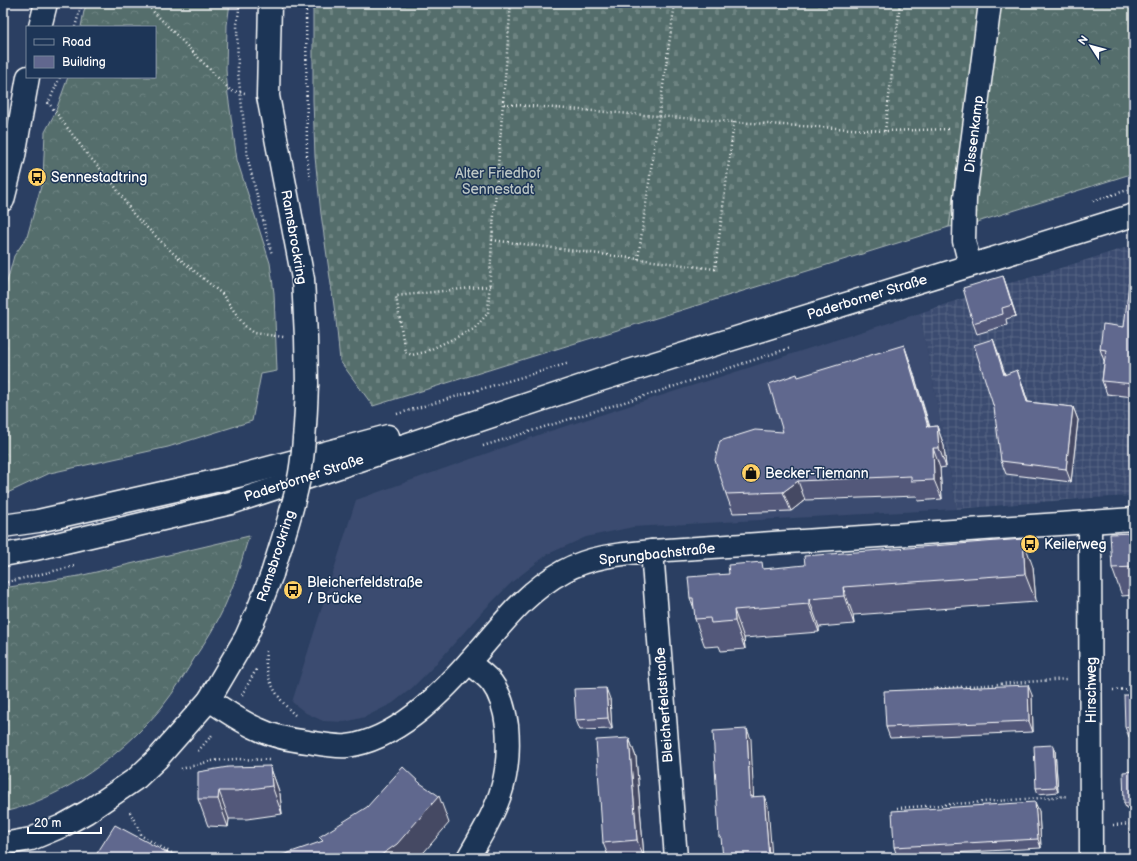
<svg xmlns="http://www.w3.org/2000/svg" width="1137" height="861" viewBox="0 0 1137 861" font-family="'Balsamiq Sans',sans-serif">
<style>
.built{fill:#3b4b6f}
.industrial{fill:url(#industrial-grid)}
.forest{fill:url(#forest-crowns);stroke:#aab6b6}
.cemetery{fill:url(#cemetery-stones);stroke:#aab6b6}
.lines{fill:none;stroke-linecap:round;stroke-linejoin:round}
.minor-casing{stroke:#fff;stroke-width:25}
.major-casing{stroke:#fff;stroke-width:25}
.path{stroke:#fff;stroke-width:2.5;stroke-dasharray:1 3;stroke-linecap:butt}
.minor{stroke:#1d3557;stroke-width:22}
.major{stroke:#1d3557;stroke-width:22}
.minor-bridge-casing{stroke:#fff;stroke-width:25;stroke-linecap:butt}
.minor-bridge{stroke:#1d3557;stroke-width:22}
.wall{fill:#53597a;stroke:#fff}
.shaded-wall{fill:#444863;stroke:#fff}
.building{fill:#61678e;stroke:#fff}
.labels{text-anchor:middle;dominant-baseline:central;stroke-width:3;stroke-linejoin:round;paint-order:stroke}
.street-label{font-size:14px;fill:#fff;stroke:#1d3557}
.park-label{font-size:14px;fill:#bbc5c4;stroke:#1d3557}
.poi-label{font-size:14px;fill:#fff;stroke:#1d3557;text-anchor:start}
</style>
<defs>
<pattern id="industrial-grid" width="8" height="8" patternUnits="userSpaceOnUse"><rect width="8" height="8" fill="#3b4b6f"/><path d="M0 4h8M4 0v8" fill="none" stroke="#586685"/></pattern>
<pattern id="forest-crowns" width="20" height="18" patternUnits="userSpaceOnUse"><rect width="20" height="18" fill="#546e6c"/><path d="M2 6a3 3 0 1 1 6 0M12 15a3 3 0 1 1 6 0" fill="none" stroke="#6e8482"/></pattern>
<pattern id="cemetery-stones" width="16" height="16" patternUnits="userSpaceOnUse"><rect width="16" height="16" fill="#546e6c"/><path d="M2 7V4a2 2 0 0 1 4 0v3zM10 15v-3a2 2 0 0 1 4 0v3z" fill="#6e8482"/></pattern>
</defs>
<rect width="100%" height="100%" fill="#2b3f62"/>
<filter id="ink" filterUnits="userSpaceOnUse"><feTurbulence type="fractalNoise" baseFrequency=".025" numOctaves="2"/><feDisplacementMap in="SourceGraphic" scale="8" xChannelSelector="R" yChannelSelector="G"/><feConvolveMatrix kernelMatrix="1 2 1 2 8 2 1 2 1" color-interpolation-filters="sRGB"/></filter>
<g filter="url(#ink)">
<!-- built -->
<path class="built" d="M920,313l37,196 -324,18 -47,10 -38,17 -36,28 -31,31 -45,51 -24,24 -19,15 -28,14 -20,5 -22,-1 -17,-8 -14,-11 64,-202 185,-66z"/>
<!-- industrial -->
<path class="industrial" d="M1134,245v251l-43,2 -134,11 -37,-196 85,-29 17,-4z"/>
<!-- forest -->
<g class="forest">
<path d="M87,3h143l-3,22 -1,45 2,25 9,65 33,103 4,30 3,78 -16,3 -9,47 -84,26 -118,26 -47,22v-198l11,-41 13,-19 16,-58 2,-47 10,-19 13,-36h87v-50h-74l3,-16z"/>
<path d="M980,3h154v170l-163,51 -22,3z"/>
<path d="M249,536c-6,19 -11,39 -19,57 -8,22 -20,42 -33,61 -11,18 -22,37 -35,53 -39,47 -99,92 -159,105v-224l76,-12z"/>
</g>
<!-- cemetery -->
<path class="cemetery" d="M313,3h667l-31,224 -576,179 -33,-45 -4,-41 -15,-106 -6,-57 -2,-57z"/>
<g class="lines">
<!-- minor casing -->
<g class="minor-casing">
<g id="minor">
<path d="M270,3l-2,93 35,183 3,58 1,47"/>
<path d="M40,27l6,-24"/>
<path d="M3,200l11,-44 14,-79"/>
<path d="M970,265l-6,-24 1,-43 25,-195"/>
<path d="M1090,522l1,336"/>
<path d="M652,551l24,307"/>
<path d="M209,700c16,10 32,22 49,29 16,8 33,11 50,13 12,2 26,5 39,4 48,-6 91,-49 122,-84 31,-34 53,-68 95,-91 27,-15 58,-17 88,-20l482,-32"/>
<path d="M3,844l28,-5 31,-13 25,-14 50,-34 20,-19 52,-59 37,-63 12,-27 14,-36"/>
<path d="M468,858c28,-48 44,-75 39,-132 -2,-15 -6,-31 -15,-43 -6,-8 -16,-14 -23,-21"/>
</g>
</g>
<!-- major casing -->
<g class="major-casing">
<g id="major">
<path d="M3,526l35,-5 204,-46 146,-39"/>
<path d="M3,555l32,-6 196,-46 369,-123 534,-165"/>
</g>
</g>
<!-- path -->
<g class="path">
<path d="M145,3l86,88 14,2"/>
<path d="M240,3l-3,21 1,48 10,88 24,95"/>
<path d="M306,3l1,153 3,23"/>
<path d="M75,27l7,-24"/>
<path d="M3,56l7,7"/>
<path d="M48,102l39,52 25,28 22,33 40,39 48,40 22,31 9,8 31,4"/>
<path d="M48,104l12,-27"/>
<path d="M504,104l230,18 151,9 65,-2"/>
<path d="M885,131l15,-128"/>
<path d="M1093,201l41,-13"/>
<path d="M492,240l223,29 19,-147"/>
<path d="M638,259l37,-256"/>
<path d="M490,286l-94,10 9,56 7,3 13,-3 49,-23 14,-16 4,-73 19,-237"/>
<path d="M397,414l172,-51"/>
<path d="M483,446l177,-55 130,-43"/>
<path d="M3,583l72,-17"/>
<path d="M266,651c-3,25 11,48 29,64"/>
<path d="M917,690l150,-11"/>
<path d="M1113,690l21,-1"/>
<path d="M242,695l15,-27"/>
<path d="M198,751l15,-17"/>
<path d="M181,769l30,-8 25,-2 33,1"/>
<path d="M897,808l171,-12"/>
<path d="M130,812l12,24 33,19"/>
<path d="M1113,825l21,-1"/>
</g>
<!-- minor -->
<use href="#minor" class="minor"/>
<!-- major -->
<use href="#major" class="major"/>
<!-- minor-bridge casing -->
<g class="minor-bridge-casing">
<path id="minor-bridge" d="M272,574c10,-33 22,-66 28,-101 5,-29 6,-59 7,-89"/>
</g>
<!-- minor-bridge -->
<use href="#minor-bridge" class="minor-bridge"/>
</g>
<!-- wall -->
<g class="wall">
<path d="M1003,276l13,40 -10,3 1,6 -30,9 -4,-11z"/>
<path d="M1134,284v113l-27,-3 -5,-13 2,-20 -4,-12 24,-22z"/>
<path d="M993,339l12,35 17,10 6,18 45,5 5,13 -7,62 -65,-8 -5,-13z"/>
<path d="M904,345l7,20 19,62 7,-1 7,20 2,21 -6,1 2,31 -24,2 -1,-5 -112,4 -14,11 -58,2 -7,-19 57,-62z"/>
<path d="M1134,533v62l-12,1 -10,-28z"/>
<path d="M1033,567l3,35 -183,13 1,9 -35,3v5l-75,6 1,11 -24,2 -2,-5 -14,1 -10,-28v-8l-5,-13 39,-24 36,-5z"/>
<path d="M1032,695l1,37 -143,6 -4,-11z"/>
<path d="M1134,695v42h-5l-4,-10z"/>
<path d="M610,699l2,30 -32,1 -4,-10z"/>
<path d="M629,738l7,19 8,101h-35l-6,-15z"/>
<path d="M1053,745l2,5 3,42 -20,2 -2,-6z"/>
<path d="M270,766l10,28 2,20 -35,5h-18l-1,8 -20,-1 -10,-27z"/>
<path d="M1134,771v37h-8l-2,-5z"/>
<path d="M1039,811l2,37 -144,8 -3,-9z"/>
</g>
<!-- shaded-wall -->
<g class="shaded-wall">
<path d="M1003,276l4,11 9,29 -4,-11z"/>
<path d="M993,339l5,13 11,36 -5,-13z"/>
<path d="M904,345l7,20 24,82 -7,-20z"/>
<path d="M1017,370l5,14 10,31 -5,-13z"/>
<path d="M1073,407l5,13 -7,62 -5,-13z"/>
<path d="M937,426l7,20 2,21 -7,-19z"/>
<path d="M933,448l7,20 2,31 -8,-19z"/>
<path d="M798,481l7,19 -14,11 -8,-19z"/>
<path d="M1023,539l10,28 3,35 -11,-28z"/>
<path d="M843,587l10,28 1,9 -10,-28z"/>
<path d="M809,599l10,28v5l-10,-28z"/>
<path d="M734,610l10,28 1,11 -10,-28z"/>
<path d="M1028,685l4,10 1,37 -4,-11z"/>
<path d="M606,688l4,11 2,30 -4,-11z"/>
<path d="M747,729l4,10 3,68 -4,-10z"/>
<path d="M629,738l7,19 8,101 -7,-18z"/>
<path d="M1053,745l2,5 3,42 -2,-5z"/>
<path d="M270,766l10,28 2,20 -10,-28z"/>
<path d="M219,791l10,28 -1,8 -10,-28z"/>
<path d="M439,796l10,27 -30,35h-42z"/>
<path d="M764,796l4,10 4,52h-3z"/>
<path d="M1035,802l4,9 2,37 -3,-9z"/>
</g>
<!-- building -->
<g class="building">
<path d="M1003,276l9,29 -10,3 1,6 -30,9 -10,-35z"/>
<path d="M1129,283l5,1v100l-32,-3 4,-31 -6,-1 3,-25 21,3z"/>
<path d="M993,339l11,36 13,-5 10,32 46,5 -7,62 -65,-8 -7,-53 -20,-63z"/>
<path d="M904,345l24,82 9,-1 2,22h-6l1,32 -23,1v-5l-113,5 -15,11 -57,2 -11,-34 5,-19 35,-11 28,2 -14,-48 28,-10 1,3z"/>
<path d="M1134,533v34l-22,1 -2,-34z"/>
<path d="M1023,539l2,35 -182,13 1,9 -35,3v5l-75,6 1,11 -24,2 -1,-5 -15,1 -2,-21h-3l-2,-21 41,-3 -1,-9 34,-3 1,7 42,-4 -1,-9z"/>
<path d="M1028,685l1,36 -143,6 -2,-36z"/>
<path d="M606,688l2,30 -32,2 -2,-31z"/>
<path d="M1124,695h10v31l-9,1z"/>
<path d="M747,729l3,68 14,-1 5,62h-46l-2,-21h-2l-6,-106z"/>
<path d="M629,738l8,102 -34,3 -7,-103z"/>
<path d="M1053,745l3,42 -20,1 -2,-42z"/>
<path d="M270,766l2,20 -35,5h-18l-1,8h-20v-27l30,-5z"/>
<path d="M403,767l17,16 19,13 -42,48 -20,14h-103l49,-17 -4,-4 48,-30z"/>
<path d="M1134,771v32h-10l-1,-31z"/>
<path d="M1035,802l3,37 -144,8 -2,-36z"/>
<path d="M115,825l51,27 25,6h-97z"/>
<path d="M1130,828h4v30h-3z"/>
</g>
</g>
<!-- icons -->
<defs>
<g id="bus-disc" transform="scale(1)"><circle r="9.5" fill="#ffd166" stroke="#1d3557"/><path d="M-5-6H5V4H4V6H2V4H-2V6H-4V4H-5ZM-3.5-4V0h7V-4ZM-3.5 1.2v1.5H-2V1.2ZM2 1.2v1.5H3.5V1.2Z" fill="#111"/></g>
<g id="shop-disc" transform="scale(1)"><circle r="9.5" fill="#ffd166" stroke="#1d3557"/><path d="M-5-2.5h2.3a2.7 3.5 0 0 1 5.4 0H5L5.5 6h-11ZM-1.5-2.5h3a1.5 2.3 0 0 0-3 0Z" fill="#111"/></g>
</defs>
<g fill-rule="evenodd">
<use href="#bus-disc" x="37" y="177"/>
<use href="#shop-disc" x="751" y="473"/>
<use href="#bus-disc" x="1030" y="544"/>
<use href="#bus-disc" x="293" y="590"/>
</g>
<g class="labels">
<!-- street labels -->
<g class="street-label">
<text transform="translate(974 134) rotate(-83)">Dissenkamp</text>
<text transform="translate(294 237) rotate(80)">Ramsbrockring</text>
<text transform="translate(867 297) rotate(-17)">Paderborner Straße</text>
<text transform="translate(304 478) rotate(-18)">Paderborner Straße</text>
<text transform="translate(657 554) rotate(-6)">Sprungbachstraße</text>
<text transform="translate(276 556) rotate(-72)">Ramsbrockring</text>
<text transform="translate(1091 690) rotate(-90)">Hirschweg</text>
<text transform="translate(664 705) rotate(-94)">Bleicherfeldstraße</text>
</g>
<!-- park labels -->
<g class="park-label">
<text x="498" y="173">Alter Friedhof<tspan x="498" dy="16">Sennestadt</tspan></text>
</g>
<!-- poi labels -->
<g class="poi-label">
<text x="51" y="177">Sennestadtring</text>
<text x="765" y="473">Becker-Tiemann</text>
<text x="1044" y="544">Keilerweg</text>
<text x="307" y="582">Bleicherfeldstraße<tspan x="307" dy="16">/ Brücke</tspan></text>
</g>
</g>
<!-- margin -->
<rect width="1137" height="861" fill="none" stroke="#1d3557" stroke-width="16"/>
<rect x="8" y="8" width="1121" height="845" fill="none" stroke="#fff" stroke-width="1.5" filter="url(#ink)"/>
<!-- legend -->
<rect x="26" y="26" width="130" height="52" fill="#1d3557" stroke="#77869a"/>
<rect x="34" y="39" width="20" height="6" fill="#1d3557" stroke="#77869a"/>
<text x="62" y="46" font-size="12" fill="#ffffff">Road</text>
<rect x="34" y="56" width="20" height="12" fill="#61678e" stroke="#77869a"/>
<text x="62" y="66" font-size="12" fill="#ffffff">Building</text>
<!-- north arrow -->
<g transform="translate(1091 46) rotate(306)" stroke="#1d3557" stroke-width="3" paint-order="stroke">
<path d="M0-3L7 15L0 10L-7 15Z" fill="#ffffff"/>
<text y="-6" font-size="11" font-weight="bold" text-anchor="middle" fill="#ffffff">N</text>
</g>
<!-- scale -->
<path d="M28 827v6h73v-6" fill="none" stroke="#ffffff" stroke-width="2"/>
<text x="34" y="827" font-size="12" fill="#ffffff" stroke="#1d3557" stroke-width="3" paint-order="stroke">20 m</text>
</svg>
